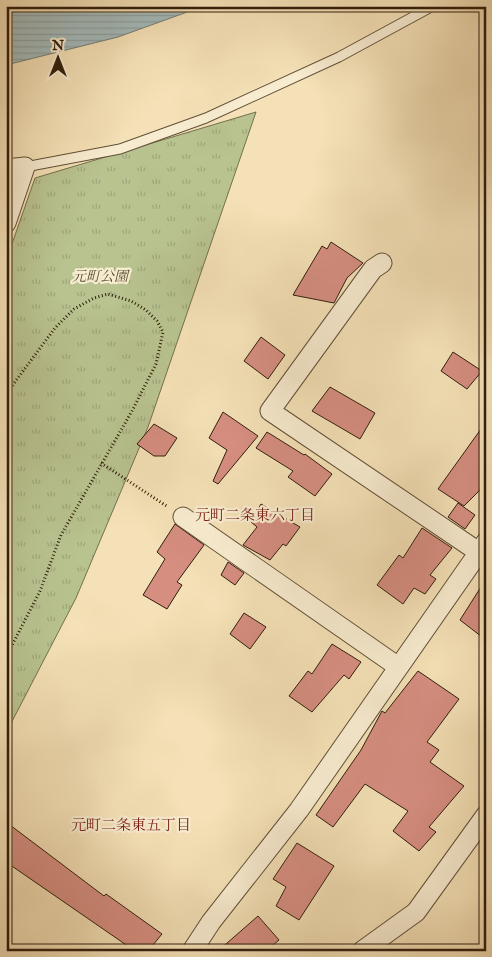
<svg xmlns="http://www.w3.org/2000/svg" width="492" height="957" viewBox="0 0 492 957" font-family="'IM FELL English','Noto Serif JP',serif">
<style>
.grass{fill:url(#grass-tufts);stroke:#74704e}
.water{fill:url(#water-rules);stroke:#757c75}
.building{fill:#d68e81;stroke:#301e0c}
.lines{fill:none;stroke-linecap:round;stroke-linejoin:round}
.lane-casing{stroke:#614f37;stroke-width:11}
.street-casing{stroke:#614f37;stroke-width:21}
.path{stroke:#301e0c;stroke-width:3;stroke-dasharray:1 2.5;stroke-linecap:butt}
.lane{stroke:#f8ecd0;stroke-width:9}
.street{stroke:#f8ecd0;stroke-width:19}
.labels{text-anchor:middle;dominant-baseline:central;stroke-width:4.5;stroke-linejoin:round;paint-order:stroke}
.park-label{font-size:14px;font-style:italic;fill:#595034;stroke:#f8ecd0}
.neighbourhood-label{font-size:15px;fill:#7a1f14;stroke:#f8ecd0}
</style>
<defs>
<pattern id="grass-tufts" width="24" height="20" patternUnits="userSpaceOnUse" patternTransform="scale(1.25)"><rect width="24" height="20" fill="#b8c390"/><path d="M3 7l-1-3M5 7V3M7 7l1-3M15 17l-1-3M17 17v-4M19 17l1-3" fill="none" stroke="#9ea77b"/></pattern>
<pattern id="water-rules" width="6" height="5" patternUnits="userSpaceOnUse" patternTransform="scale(1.25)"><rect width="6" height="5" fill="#a3babb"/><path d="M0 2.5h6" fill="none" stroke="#8d9fa0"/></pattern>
</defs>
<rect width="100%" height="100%" fill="#f5e1b7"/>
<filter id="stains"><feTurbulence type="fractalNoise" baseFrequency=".004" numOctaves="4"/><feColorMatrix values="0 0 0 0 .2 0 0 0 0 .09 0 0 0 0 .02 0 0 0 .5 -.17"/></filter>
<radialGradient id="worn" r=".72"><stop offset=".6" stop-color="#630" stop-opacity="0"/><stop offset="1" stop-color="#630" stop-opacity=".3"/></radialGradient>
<!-- grass -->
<path class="grass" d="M256,112l-108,315 -72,171 -70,135v-472l29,-83z"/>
<!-- water -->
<path class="water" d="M19,6h185l-86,31 -112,28v-56z"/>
<!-- building -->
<g class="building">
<path d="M331,242l32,21 -16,15 -13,25 -41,-8 29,-49 5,3z"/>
<path d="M261,337l24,18 -17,24 -24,-18z"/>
<path d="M453,352l29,19 -15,18 -26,-18z"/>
<path d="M330,387l45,26 -15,26 -48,-28z"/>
<path d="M223,412l35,24 -40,48 -5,-3 14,-31 -18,-12z"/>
<path d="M486,422v62l-22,22 -26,-17z"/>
<path d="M154,424l23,14 -12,18h-11l-17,-12z"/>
<path d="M267,432l37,23 1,-1 27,20 -17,22 -27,-19 5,-6 -37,-23z"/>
<path d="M458,503l17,12 -10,14 -17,-12z"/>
<path d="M261,504l39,23 -14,19 -3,-2 -13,16 -27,-15 14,-18 -6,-5z"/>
<path d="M175,524l29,21 -27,37 5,3 -15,24 -24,-14 22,-36 -8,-7z"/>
<path d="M422,528l30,20 -22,27 6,4 -11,15 -11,-6 -11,16 -26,-19 22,-30 4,3z"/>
<path d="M228,562l16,11 -9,12 -14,-10z"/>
<path d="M486,579v61l-26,-20z"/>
<path d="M244,613l22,14 -16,22 -20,-15z"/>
<path d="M332,644l29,18 -12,17 -5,-4 -32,37 -23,-16 19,-25 4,3z"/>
<path d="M418,671l41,28 -32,43 12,8 -9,12 34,24 -35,41 7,5 -17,19 -26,-20 15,-20 -43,-27 -32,43 -17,-12 45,-65 21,-39 3,2z"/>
<path d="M6,822l98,74 2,-2 56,40 -14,17h-13l-129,-89z"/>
<path d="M297,843l37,23 -35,54 -23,-14 10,-19 -13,-8z"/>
<path d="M258,916l21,24 -13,11h-48z"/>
</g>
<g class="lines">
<!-- lane casing -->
<g class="lane-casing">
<path id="lane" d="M25,167l95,-18 86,-31 133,-61 94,-51"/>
</g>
<!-- street casing -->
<g class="street-casing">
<g id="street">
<path d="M6,169l19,-2 -19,56"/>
<path d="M382,263l-9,6 -103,142 216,146"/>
<path d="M183,517l214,149"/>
<path d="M192,951l19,-29 88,-112 187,-268"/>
<path d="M362,951l54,-39 70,-97"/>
</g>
</g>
<!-- path -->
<g class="path">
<path d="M6,394l49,-66 19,-19 20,-11 14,-4 23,7 15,9 11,11 6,11 -7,32 -24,47 -71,124 -21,56 -34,66"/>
<path d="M101,463l67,44"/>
</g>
<!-- lane -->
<use href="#lane" class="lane"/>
<!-- street -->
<use href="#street" class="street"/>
</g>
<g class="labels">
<!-- park labels -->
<g class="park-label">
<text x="100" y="277">元町公園</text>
</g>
<!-- neighbourhood labels -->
<g class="neighbourhood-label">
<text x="255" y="515">元町二条東六丁目</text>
<text x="131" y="825">元町二条東五丁目</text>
</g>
</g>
<!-- margin -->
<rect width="492" height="957" fill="none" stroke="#f5e1b7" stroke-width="25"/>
<rect x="8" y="8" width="477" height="942" fill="none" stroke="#301e0c" stroke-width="2.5"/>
<rect x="12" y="12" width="467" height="932" fill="none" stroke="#301e0c"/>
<!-- north arrow -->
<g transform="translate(58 58)" stroke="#f8ecd0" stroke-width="4" paint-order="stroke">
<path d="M0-4L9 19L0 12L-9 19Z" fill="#301e0c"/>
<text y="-8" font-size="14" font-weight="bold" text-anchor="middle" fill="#301e0c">N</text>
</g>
<rect width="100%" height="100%" filter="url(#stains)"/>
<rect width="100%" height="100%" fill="url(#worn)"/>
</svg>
